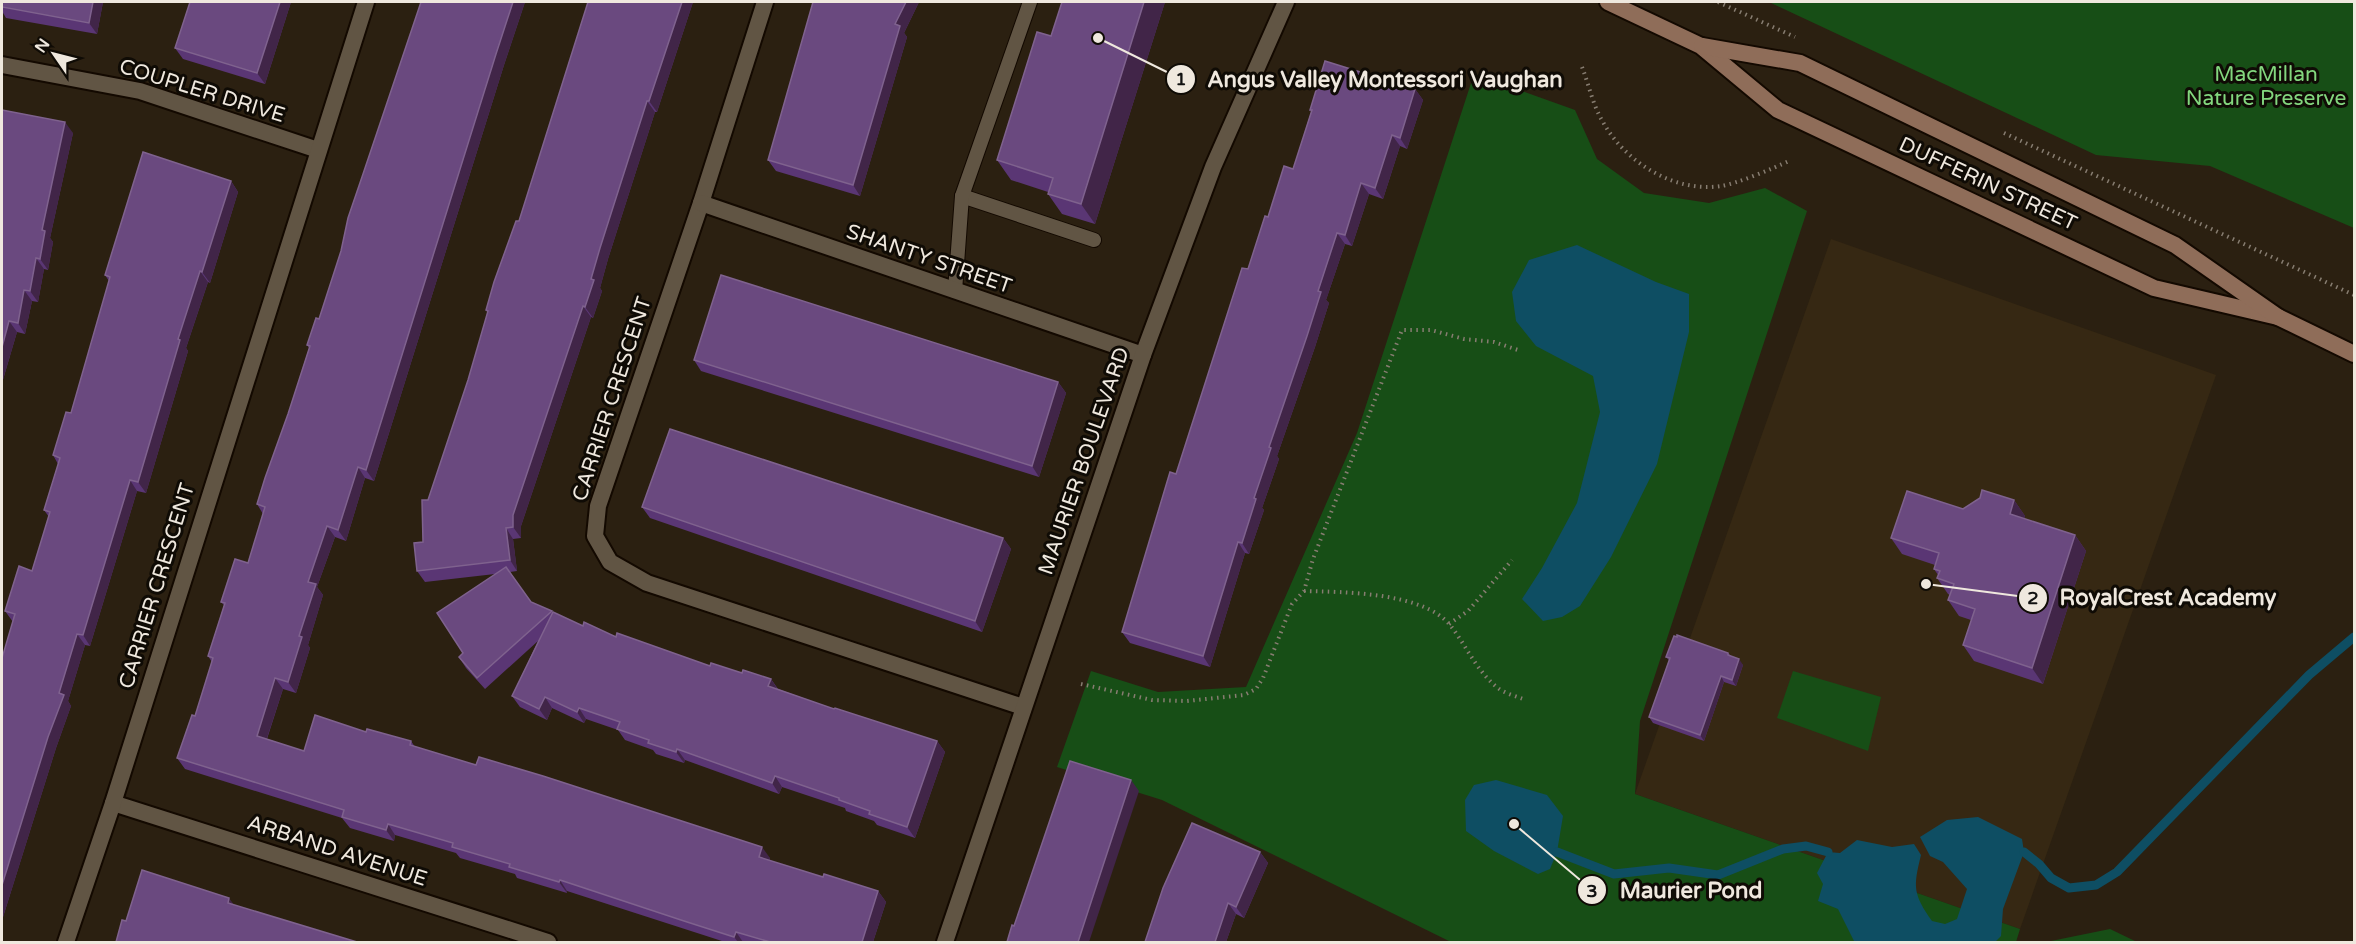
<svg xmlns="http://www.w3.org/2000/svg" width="2356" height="944" viewBox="0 0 2356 944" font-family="'Varela Round',sans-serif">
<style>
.built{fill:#362813}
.green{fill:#174e16}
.water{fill:#0e4e63}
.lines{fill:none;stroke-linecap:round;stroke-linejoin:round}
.stream{stroke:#0e4e63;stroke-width:9}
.service-casing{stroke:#130900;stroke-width:16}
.minor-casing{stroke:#130900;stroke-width:20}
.secondary-casing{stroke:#130900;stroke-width:20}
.path{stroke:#877d71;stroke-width:4;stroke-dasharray:1.5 4.5;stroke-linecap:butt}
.service{stroke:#615544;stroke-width:14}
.minor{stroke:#615544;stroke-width:16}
.secondary{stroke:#8f6d59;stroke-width:16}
.wall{fill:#5a3674}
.shaded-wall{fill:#412548}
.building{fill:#6a497f;stroke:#7f628e;stroke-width:1.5}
.labels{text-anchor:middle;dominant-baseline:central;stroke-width:6;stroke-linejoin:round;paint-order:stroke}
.park-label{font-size:21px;fill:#83d77e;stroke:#0f0b05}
.street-label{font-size:21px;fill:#efe8de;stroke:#0f0b05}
.leader{fill:none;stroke:#efe8de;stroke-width:2}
.callout-dot{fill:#efe8de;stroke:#0f0b05;stroke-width:2}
.mark-label{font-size:18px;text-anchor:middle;font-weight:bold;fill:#111}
.callout-label{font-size:22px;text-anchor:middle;font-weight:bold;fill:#efe8de;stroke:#0f0b05;stroke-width:6;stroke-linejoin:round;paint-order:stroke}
</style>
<rect width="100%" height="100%" fill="#2b2011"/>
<!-- built -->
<path class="built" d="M1831,239l385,136 -196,554 -385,-135z"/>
<!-- green -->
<g class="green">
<path d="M1769,2h585v226l-144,-62 -114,-11z"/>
<path d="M1474,74l101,36 22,49 47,34 65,10 56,-15 42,23 -167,510 -5,73 385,135 -4,13h-565l-289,-142 -105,-33 34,-96 67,21 88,-5 111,-254z"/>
<path d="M1793,671l88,26 -13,54 -91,-33z"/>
<path d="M2110,929l27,13h-91z"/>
</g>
<!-- water -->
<g class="water">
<path d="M1577,245l79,37 33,12v38l-32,132 -46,93 -31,49 -18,11 -19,4 -21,-22 20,-31 35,-65 23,-91 -7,-36 -57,-30 -20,-25 -4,-29 17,-32z"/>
<path d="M1496,780l51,15 16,21 -6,36 -7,17 -12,5 -44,-23 -28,-20 -1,-31 9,-15z"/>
<path d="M1978,817l44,22 2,13 -21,57 -2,27 -6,6h-137l-4,-1 -16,-32 -20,-8 5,-17 -6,-11 11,-21 12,1 17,-13 35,7 22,-3 7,11c-8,32 -8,39 11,66l13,3 12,-5 10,-30 -24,-27 -13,-6 -10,-19 27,-17z"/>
</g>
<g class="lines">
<!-- stream -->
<g class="stream">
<path d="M1557,852l57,22 55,-6 49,7 65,-26 23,-3 22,6"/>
<path d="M2024,852l15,12 12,14 18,10 27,-3 21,-13 192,-197 45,-38"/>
</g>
<!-- service casing -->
<g class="service-casing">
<g id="service">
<path d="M962,196l132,44"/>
<path d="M955,291l7,-95 68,-194"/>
</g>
</g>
<!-- minor casing -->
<g class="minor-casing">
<g id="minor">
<path d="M765,2l-64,201 -103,303 -3,30 15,26 37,21 376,124"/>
<path d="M2,65l138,26 178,59"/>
<path d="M701,203l442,152"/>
<path d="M113,803l435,139"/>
<path d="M66,942l47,-139 253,-801"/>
<path d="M945,942l198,-587 70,-188 73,-165"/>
</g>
</g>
<!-- secondary casing -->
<g class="secondary-casing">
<g id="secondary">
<path d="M1608,2l93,44 77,64 376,178 124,29"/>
<path d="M1702,46l98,17 375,182 103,72 76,37"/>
</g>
</g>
<!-- path -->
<g class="path">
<path d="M1718,2l77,35"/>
<path d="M1582,67c7,18 11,39 21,55 22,40 71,71 118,64 15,-2 53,-18 68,-25"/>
<path d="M2004,133l350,162"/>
<path d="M1304,591c39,1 119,1 146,34 16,20 27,47 48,63 6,5 17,8 25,11"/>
<path d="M1449,624l19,-13 44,-51"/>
<path d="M1081,684l71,16 35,1 57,-6 12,-6 7,-11 29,-74 12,-13 9,-32 89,-229h29l33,9 30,3 27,9"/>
</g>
<!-- service -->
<use href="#service" class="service"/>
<!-- minor -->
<use href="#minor" class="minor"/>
<!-- secondary -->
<use href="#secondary" class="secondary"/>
</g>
<!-- wall -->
<g class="wall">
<path d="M2,2h101l-6,32 -91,-16 -4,-7z"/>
<path d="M291,2l-26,82 -82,-25 -8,-11z"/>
<path d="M421,2h104l-21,63 -130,416 -9,-3 -19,63 -11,-4 -18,50 6,8 -15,50 2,3 -14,45 -13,-4 -16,50 37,12 62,-19 45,9 4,6 355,111 -1,3 54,16 55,14 8,11 -13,40h-148l-158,-51v2l-50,-15 -2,-4 -55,-16 -4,-5 -61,-18 -1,6 -44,-13 -8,-10 -157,-49 -8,-11 18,-42 17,-54 -4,-6 16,-51 -3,-3 27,-39 15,-49 -6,-10 31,-90 21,-66 -2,-3 12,-26 22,-68z"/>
<path d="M588,2h105l-36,110h-2l-47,147 -8,29 2,3 -9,27 -2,-1 -70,209v12l-8,1 4,32 -7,1 21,30 52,24 127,40 61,13 7,10 56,20 103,32 8,11 -30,86 -38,-13 -3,-4 -28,-10 -1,-3 -63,-21 -3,7 -94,-34 -1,3 -28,-9 -3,-4 -28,-10 -7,-10 -32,-11 -2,4 -32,-15 -5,12 -27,-13 -8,-11 26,-55 -53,48 -19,-21 -7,-11 4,-4 32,-79 -70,8 -8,-11 6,-29 45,-162 20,-67 -2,-3 33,-89z"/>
<path d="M813,2h106l-15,31 3,4 -47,159 -84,-25 -8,-11z"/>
<path d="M1062,2h103l-70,222 -33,-10 -14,-20v-2l-37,-12 -14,-20 54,-124z"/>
<path d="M1415,89l8,11 -16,49 -7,-3 -17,53 -14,-5 -17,52 -7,-2 -19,56 3,3 -14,44 -38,109 2,3 -17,49 2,2 -15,44 -4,-1 -35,114 -80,-24 -8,-11 54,-158 72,-205 20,-52 25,-48 18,-57 -1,-2z"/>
<path d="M2,110l71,23 -23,105 3,4 -5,28 -4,-1 -6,33 -6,-1 -7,33 -8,-2 -15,51z"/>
<path d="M231,181l7,11 -28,91 -2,-1 -22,66 2,3 -42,142 -9,-2 -47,155 -5,-1 -17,56 3,5 -15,42 -53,169 -1,-1v-258l11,-36 -8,-11 27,-40 17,-54 -5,-7 14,-46 -5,-9 18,-42 38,-132 -4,-6z"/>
<path d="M694,360l364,22 8,11 -27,84 -338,-106z"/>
<path d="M2014,500l11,16 -1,3 51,16 11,16 -43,133 -69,-23 -11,-16 8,-25 -12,-4 -11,-16 2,-5 -2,-1 -11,-16 1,-3 -4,-6 1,-4 -33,-11 -11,-16z"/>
<path d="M642,507l361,31 8,11 -29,83 -332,-114z"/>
<path d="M1728,653l3,3 12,9 -7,21 -12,-4 -20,59 -51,-18 -4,-6 20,-57 -3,-3z"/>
<path d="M1260,852l8,11 -24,55 -8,-4 -10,28h-81z"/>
</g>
<!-- shaded-wall -->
<g class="shaded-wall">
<path d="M93,2h10l-6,32 -8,-11z"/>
<path d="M280,2h11l-26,82 -8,-11z"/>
<path d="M513,2h12l-21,63 -130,416 -8,-11 130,-416z"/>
<path d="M682,2h11l-36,110 -8,-11z"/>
<path d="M906,2h13l-15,31 3,4 -47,159 -7,-11 42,-161z"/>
<path d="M1144,2h21l-70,222 -14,-20z"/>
<path d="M1415,89l8,11 -16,49 -7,-11z"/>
<path d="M647,101l8,11 -47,147 -8,29 2,3 -9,27 -8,-11 6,-28 9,-31z"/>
<path d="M65,122l8,11 -23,105 3,4 -5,28 -8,-11 2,-29z"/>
<path d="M1392,135l8,11 -17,53 -8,-11z"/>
<path d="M231,181l7,11 -28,91 -8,-11z"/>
<path d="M1361,183l8,11 -17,52 -7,-11z"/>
<path d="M1337,233l8,11 -19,56 3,3 -14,44 -38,109 2,3 -17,49 2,2 -15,44 -7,-11 27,-96z"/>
<path d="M36,258l8,11 -6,33 -8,-11z"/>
<path d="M200,271l8,11 -22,66 2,3 -42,142 -8,-11 40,-143z"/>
<path d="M24,290l8,11 -7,33 -7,-11z"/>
<path d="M583,306l8,11 -70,209v12l-8,-11v-12z"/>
<path d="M9,321l8,11 -15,51v-36z"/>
<path d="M1058,382l8,11 -27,84 -7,-11z"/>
<path d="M358,467l7,11 -19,63 -8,-11z"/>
<path d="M130,480l7,11 -47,155 -7,-11z"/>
<path d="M2014,500l11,16 -4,14 -11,-16z"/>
<path d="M327,526l8,11 -18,50 6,8 -15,50 2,3 -14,45 -8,-11 20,-100z"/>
<path d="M506,528l7,11 4,32 -7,-11z"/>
<path d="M2075,535l11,16 -43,133 -11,-16z"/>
<path d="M1003,538l8,11 -29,83 -7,-11z"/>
<path d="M1238,542l7,11 -35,114 -7,-11z"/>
<path d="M77,634l8,11 -17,56 3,5 -15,42 -53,169 -1,-2v-30z"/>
<path d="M1739,659l4,6 -7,21 -4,-6z"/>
<path d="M1721,676l3,6 -20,59 -4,-6z"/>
<path d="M275,678l8,11 -19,58 -7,-11z"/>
<path d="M771,679l7,11 -10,-4z"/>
<path d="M545,697l7,11 -5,12 -8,-11z"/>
<path d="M579,708l7,11 -2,4 -7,-11z"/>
<path d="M937,741l8,11 -30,86 -8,-11z"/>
<path d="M677,749l8,11 -1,3 -8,-11z"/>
<path d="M775,776l7,11 -3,7 -7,-11z"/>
<path d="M1131,780l8,11 -50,151h-11z"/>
<path d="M388,824l7,11 -1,6 -8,-11z"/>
<path d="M762,847l8,11 -3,10 -8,-11z"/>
<path d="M1260,852l8,11 -24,55 -8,-11z"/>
<path d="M560,880l7,11v2l-8,-11z"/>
<path d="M878,891l8,11 -13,40h-11z"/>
<path d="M229,898l8,11 -9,-6z"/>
<path d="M1228,903l8,11 -10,28h-11z"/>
<path d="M736,932l7,10h-5l-4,-5z"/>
</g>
<!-- building -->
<g class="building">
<path d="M2,2h91l-4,21 -87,-16z"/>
<path d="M190,2h90l-23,71 -82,-25z"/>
<path d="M421,2h92l-17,52 -130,416 -8,-3 -20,63 -11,-4 -19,56 8,2 -17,52 3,1 -14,45 -13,-4 -18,58 47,15 11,-36 51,17 1,-3 44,12 -1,4 66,20 3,-8 64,19 219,71 -3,10 64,20 1,-3 54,17 -16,51h-92l-34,-10 -2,5 -50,-16 -124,-41 -1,2 -50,-15 1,-3 -58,-17 1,-4 -65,-19 -2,6 -44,-13 2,-7 -167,-52 15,-43 3,1 18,-58 -5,-2 17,-53 -4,-1 14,-43 13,4 17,-56 -8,-3 8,-26 23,-64 22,-68 -3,-1 9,-27 3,1 22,-68 7,-33 15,-44z"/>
<path d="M588,2h94l-33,99h-2l-47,147 -9,31 3,1 -9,27 -2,-1 -70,209v12l-7,1 4,32 -93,11 -3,-28 9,-1 -1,-42h6l40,-120 20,-69 -2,-1 8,-28 22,-61h3z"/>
<path d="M813,2h93l-11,22 5,2 -47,159 -85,-25z"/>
<path d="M1062,2h82l-63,202 -33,-10 5,-16 -56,-18 40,-128 14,4z"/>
<path d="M1325,61l90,28 -15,49 -8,-3 -17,53 -14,-5 -16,52 -8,-2 -19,58 3,1 -14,44 -38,111 2,1 -17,50 2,1 -14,44 -4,-1 -35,114 -81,-24 48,-160 6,2 66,-206 6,1 17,-53 3,1 16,-51 9,3 19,-59h-2z"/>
<path d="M2,110l63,12 -23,108 3,1 -5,28 -4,-1 -6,33 -6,-1 -6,33 -9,-2 -7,26z"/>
<path d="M143,152l88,29 -29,91 -2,-1 -22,68 2,1 -42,142 -8,-2 -47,155 -6,-1 -18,59 5,2 -16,42 -46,148v-227l13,-44 -10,-3 14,-45 13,5 18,-59 -6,-2 16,-52 -7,-3 13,-43 5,1 39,-136 -5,-2z"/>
<path d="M721,275l337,107 -26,84 -338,-106z"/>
<path d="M670,429l333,109 -28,83 -333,-114z"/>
<path d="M1982,490l32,10 -4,14 65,21 -43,133 -69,-23 12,-36 -27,-9 6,-16 -17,-6 3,-7 -6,-2 5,-16 -48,-15 16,-47 56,18 17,-11z"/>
<path d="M506,567l25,35 21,9 -75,67 -18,-21 4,-4 -26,-40z"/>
<path d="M553,612l30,14 1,-4 32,15 1,-4 93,33 1,-3 31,10 1,-3 28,9 -3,7 66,23 1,-1 102,33 -30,86 -38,-13 1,-3 -31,-11v-2l-64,-22 -3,7 -95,-34 -1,3 -28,-9 1,-3 -32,-11 3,-7 -41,-14 -2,4 -32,-15 -6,12 -27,-13z"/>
<path d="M1677,635l51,18v2l11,4 -7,21 -11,-4 -21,59 -51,-18 21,-59 -4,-1 8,-21 3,1z"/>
<path d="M1070,761l61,19 -53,162h-71l5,-17 2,1z"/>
<path d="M1192,823l68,29 -24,55 -8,-4 -13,39h-70l18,-54z"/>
<path d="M142,870l87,28 -1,5 129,39h-241l6,-22 4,1z"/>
</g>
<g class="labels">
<!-- park labels -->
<g class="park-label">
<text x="2266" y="74">MacMillan<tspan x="2266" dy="24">Nature Preserve</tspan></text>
</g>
<!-- street labels -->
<g class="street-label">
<text transform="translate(202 91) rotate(17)">COUPLER DRIVE</text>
<text transform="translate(1988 184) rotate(25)">DUFFERIN STREET</text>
<text transform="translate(929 259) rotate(19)">SHANTY STREET</text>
<text transform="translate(612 399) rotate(-72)">CARRIER CRESCENT</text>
<text transform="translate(1084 461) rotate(-71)">MAURIER BOULEVARD</text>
<text transform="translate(157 586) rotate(-73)">CARRIER CRESCENT</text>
<text transform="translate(337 851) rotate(18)">ARBAND AVENUE</text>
</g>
</g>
<!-- callouts -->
<path class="leader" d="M1098 38L1181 79M1926 584L2033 598M1514 824L1592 890"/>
<g class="callout-dot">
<circle cx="1098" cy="38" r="6"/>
<circle cx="1926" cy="584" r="6"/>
<circle cx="1514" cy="824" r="6"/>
<circle cx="1181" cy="79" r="15"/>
<circle cx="2033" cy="598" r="15"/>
<circle cx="1592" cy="890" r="15"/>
</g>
<g class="mark-label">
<text x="1181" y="85">1</text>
<text x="2033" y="604">2</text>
<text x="1592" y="897">3</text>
</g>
<g class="callout-label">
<text x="1385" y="87">Angus Valley Montessori Vaughan</text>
<text x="2168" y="605">RoyalCrest Academy</text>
<text x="1691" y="898">Maurier Pond</text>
</g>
<!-- border -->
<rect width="2356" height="944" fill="none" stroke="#efe8de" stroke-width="6"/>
<!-- north arrow -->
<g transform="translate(54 54) rotate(305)" stroke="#0f0b05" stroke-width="4.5" paint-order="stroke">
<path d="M0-4.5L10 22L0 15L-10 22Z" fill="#efe8de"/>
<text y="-9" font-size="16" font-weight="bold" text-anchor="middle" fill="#efe8de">N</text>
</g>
</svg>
